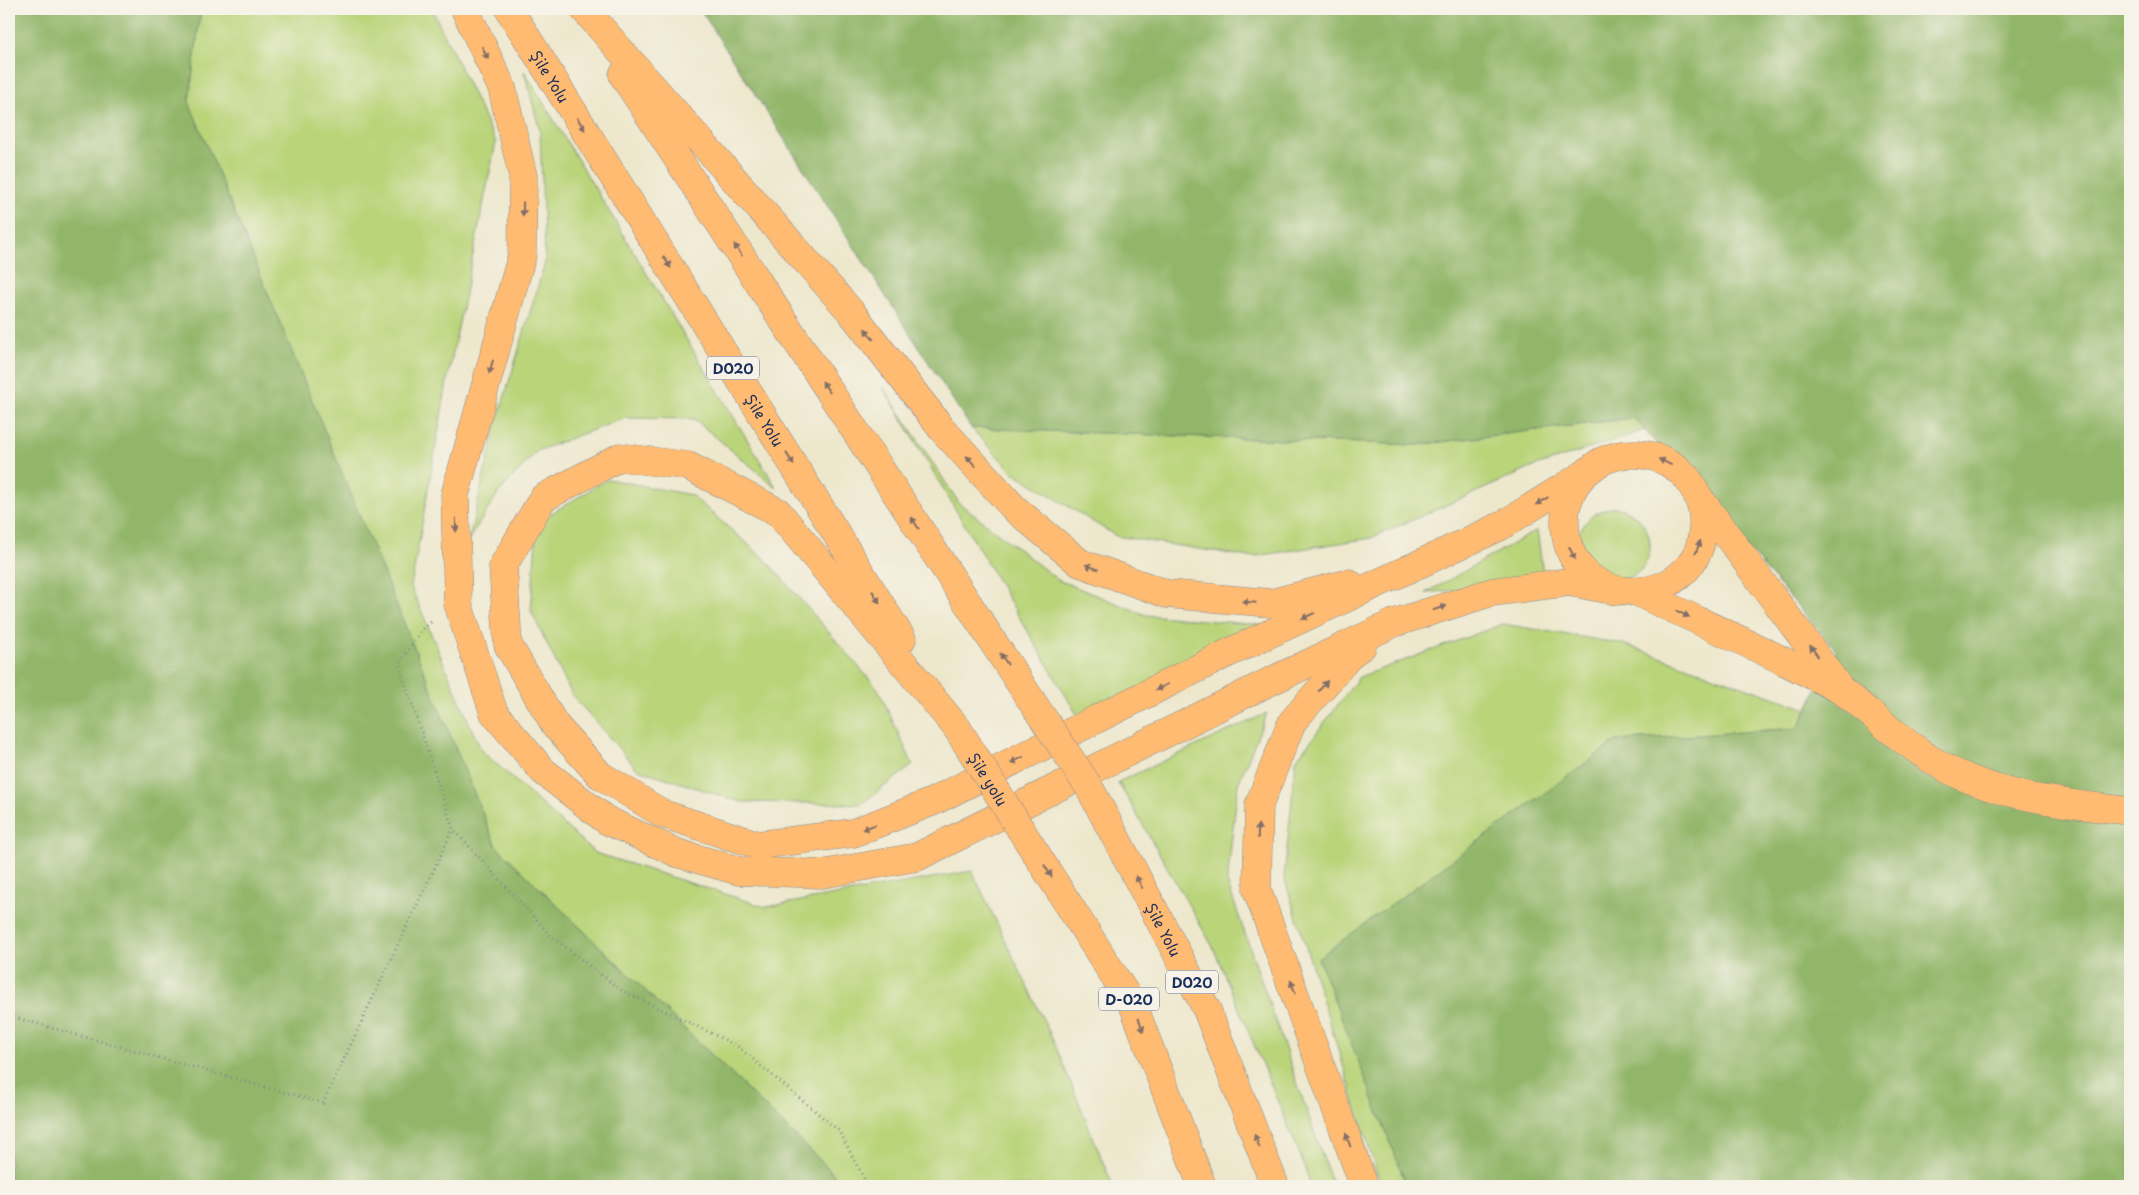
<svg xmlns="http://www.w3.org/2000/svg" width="2139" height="1195" viewBox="0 0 2139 1195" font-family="'Playpen Sans',sans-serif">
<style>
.green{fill:#b9d479;stroke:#6a826c}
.forest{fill:#92b669;stroke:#567264}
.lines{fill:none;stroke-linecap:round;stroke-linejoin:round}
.major-casing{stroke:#848b95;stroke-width:29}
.highway-casing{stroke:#848b95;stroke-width:29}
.path{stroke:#848b95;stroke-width:3;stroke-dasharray:1 4;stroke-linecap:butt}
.major{stroke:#ffbb71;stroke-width:28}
.highway{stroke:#ffbb71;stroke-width:28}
.highway-bridge-casing{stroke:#848b95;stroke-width:29;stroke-linecap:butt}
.highway-bridge{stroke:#ffbb71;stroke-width:28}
.oneway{fill:#826e67}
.labels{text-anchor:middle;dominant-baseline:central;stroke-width:4;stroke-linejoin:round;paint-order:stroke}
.shield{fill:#f7f3e8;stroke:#5d6a87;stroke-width:1}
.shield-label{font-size:14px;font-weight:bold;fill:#1b2f5e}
.street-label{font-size:15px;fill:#1b2f5e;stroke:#f7f3e8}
</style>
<rect width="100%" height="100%" fill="#f7f3e8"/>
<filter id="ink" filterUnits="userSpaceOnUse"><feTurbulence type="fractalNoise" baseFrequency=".02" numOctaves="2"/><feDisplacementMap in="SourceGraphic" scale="10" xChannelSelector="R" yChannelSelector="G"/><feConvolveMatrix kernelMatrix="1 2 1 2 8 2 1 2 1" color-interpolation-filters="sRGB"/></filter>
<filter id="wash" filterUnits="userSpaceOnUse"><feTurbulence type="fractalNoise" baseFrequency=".0096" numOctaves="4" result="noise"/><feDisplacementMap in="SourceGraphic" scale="20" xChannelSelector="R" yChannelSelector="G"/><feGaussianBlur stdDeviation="1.12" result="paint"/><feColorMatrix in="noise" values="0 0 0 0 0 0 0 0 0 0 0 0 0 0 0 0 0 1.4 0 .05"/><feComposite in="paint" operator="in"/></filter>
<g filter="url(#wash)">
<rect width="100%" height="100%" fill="#ede7cc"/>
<!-- green -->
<g class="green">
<path d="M201,9h231l64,133 -49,240 -36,205 70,163 114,103 171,54 206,-36 82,171 59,144h-269l-20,-22 -328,-318 -308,-744z"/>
<path d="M524,71l252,416 -82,-68 -69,-1 -88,33 -38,41 -30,47 27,-114 49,-162 -5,-132z"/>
<path d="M883,387l76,116 99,77 88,35 126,11 -190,97z"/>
<path d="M1634,418l11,12 -109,36 -165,72 -121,19 -134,-21 -103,-64 -42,-44 445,17z"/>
<path d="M608,479l83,16 74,64 113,130 35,76 -52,39 -120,-2 -104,-33 -65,-74 -41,-84 6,-89z"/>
<path d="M1615,507c49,10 43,70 4,73 -7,0 -16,-3 -23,-4l-18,-41c8,-17 18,-25 37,-28z"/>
<path d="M1537,530l7,51 -118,12z"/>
<path d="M1503,624l120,20 184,65 -9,19 -182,13 -215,431 6,14h-26l-97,-309 12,-117 63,-83z"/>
<path d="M1267,713l-29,71 -11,98 106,304h-22l-10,-29 -88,-210 -95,-165z"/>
</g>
<!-- forest -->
<g class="forest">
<path d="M9,9h192l-12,93 307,744 328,318 20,22h-835z"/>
<path d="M700,9h1430v1177h-723l-89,-228 298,-217 182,-13 38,-78 -202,-232 -218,27 -445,-17z"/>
</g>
</g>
<g filter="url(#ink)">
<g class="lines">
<!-- major casing -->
<g class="major-casing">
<g id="major">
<path d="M1698,496c2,7 5,15 5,22 5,95 -140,100 -138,1 0,-16 9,-37 22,-47 5,-4 10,-8 15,-11 28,-13 63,-8 84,16 5,5 8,13 12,19l144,195"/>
<path d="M1639,593c67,32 136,61 201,97 11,6 20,16 30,23 18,16 37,30 57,44 60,40 134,46 203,54"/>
</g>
</g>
<!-- highway casing -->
<g class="highway-casing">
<g id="highway">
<path d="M465,9l37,79 21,88 -1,79 -67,240 3,109 36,109 49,58 63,49 71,33 62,18 83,3 95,-17 352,-175 125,-59 98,-31 77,-10 48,9"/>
<path id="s1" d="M509,9l393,630"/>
<path d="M584,9l268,304 90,116 73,80 65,54 87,31 104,9 78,-20"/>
<path d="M623,75l408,625"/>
<path d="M1362,646l-11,8 -59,68 -33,83 -2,85 107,296"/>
<path d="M957,728l-179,-216 -90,-46 -68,-9 -77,41 -40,68 5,79 47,80 45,50 63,39 95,31 95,-12 79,-31 294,-148 275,-128 82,-51"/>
<path id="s2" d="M1089,787l118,223 68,176"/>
<path d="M1021,830l113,177 68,179"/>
</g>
</g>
<!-- path -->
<g class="path">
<path d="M431,622l-8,6 -24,36 54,165 98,107 70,54 115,55 103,86 29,55"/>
<path d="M9,1016l314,87 130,-274"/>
</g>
<!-- major -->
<use href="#major" class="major"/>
<!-- highway -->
<use href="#highway" class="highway"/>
<!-- highway-bridge casing -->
<g class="highway-bridge-casing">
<g id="highway-bridge">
<path d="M1031,700l58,87"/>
<path id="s3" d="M957,728l64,102"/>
</g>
</g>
<!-- highway-bridge -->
<use href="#highway-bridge" class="highway-bridge"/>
</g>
<!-- one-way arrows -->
<defs><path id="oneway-solid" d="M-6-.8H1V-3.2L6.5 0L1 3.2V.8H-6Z" transform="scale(1.25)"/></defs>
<g class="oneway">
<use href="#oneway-solid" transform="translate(485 53) rotate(65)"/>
<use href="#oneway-solid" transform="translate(581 124) rotate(58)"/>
<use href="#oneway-solid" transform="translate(523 209) rotate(91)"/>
<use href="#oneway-solid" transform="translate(738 250) rotate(-123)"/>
<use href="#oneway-solid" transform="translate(667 262) rotate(58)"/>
<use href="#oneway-solid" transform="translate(869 334) rotate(-128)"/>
<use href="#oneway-solid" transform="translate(491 367) rotate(106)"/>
<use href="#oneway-solid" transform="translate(826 387) rotate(-123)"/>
<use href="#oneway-solid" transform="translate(790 459) rotate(58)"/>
<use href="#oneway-solid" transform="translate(971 461) rotate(-132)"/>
<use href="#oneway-solid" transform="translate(1665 462) rotate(-154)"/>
<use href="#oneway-solid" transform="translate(1542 501) rotate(148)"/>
<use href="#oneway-solid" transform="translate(915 523) rotate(-123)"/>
<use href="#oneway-solid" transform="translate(456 525) rotate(89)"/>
<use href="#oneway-solid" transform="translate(1698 547) rotate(-69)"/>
<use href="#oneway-solid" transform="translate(1572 553) rotate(65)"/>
<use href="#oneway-solid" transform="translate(1092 567) rotate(-160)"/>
<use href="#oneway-solid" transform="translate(876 597) rotate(58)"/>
<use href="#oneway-solid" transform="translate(1249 602) rotate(-175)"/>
<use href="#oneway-solid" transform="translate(1440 608) rotate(-18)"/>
<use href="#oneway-solid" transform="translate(1683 614) rotate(26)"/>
<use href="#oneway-solid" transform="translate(1308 616) rotate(155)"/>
<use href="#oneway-solid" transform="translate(1814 651) rotate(-126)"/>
<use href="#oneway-solid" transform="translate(1004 659) rotate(-123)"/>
<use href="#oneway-solid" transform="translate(1323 686) rotate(-49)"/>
<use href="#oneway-solid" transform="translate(1162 687) rotate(153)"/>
<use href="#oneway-solid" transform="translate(1017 760) rotate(153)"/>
<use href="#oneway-solid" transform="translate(869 827) rotate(159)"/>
<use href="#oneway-solid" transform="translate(1258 831) rotate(-89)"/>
<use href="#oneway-solid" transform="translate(1048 871) rotate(58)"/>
<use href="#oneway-solid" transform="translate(1139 882) rotate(-118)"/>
<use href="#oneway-solid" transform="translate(1293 987) rotate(-110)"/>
<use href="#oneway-solid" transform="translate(1141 1025) rotate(69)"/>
<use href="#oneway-solid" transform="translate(1348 1140) rotate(-110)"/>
<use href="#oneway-solid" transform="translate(1257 1141) rotate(-111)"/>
</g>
</g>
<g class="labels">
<!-- shield labels -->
<g class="shield">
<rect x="707" y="356.5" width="52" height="23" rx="4"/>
<rect x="1166" y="970.5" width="52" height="23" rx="4"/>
<rect x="1099" y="987.5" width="60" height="23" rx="4"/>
</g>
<g class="shield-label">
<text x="733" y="368">D020</text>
<text x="1192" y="982">D020</text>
<text x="1129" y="999">D-020</text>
</g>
<!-- street labels -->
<g class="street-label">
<text stroke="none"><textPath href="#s1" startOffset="79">Şile Yolu</textPath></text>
<text stroke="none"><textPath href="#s1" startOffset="484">Şile Yolu</textPath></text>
<text stroke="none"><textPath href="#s3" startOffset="60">Şile yolu</textPath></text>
<text stroke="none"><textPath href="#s2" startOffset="161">Şile Yolu</textPath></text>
</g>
</g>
<!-- margin -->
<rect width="2139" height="1195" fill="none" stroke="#f7f3e8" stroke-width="30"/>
</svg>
